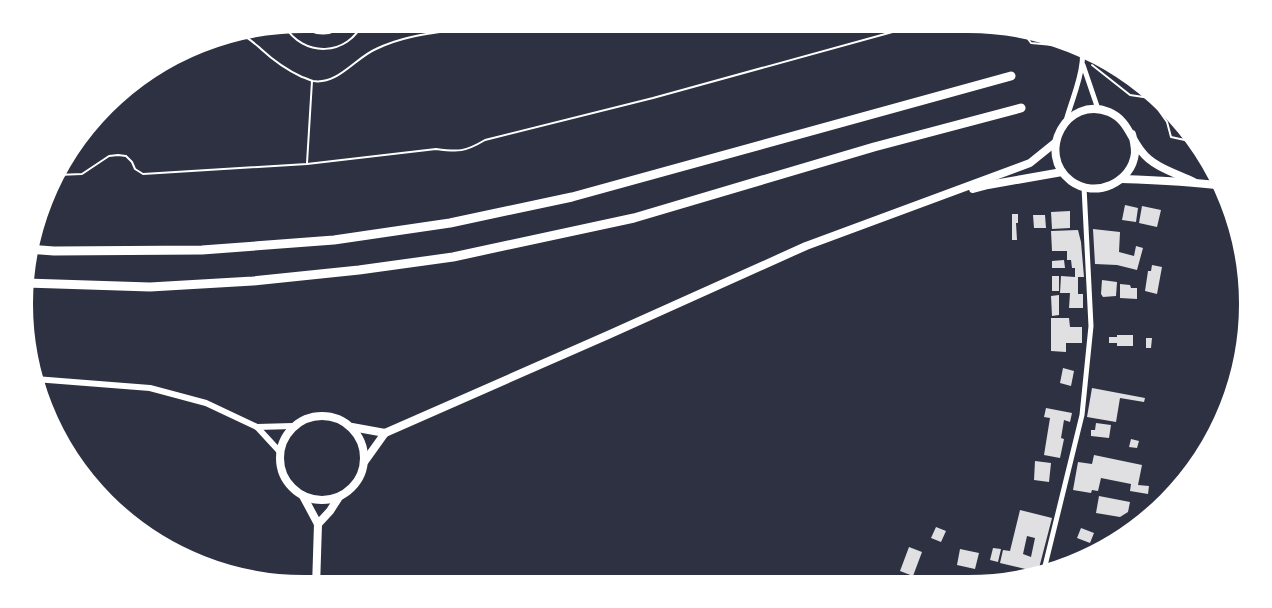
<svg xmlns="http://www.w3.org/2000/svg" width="1272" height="608" viewBox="0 0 1272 608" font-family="'DM Sans',sans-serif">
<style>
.building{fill:#e0e0e3;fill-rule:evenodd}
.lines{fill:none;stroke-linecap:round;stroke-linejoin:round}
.path{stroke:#fff;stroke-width:2}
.minor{stroke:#fff;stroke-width:5}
.tertiary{stroke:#fff;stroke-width:6}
.primary{stroke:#fff;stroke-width:8}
.motorway{stroke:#fff;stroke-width:9}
.rim{fill:none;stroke:#fff;stroke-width:6}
</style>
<rect width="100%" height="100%" fill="#2d3142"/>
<!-- building -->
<g class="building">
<path d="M1125,205l13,3 -2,14 -14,-2z"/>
<path d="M1142,206l19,4 -4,17 -18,-4z"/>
<path d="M1070,211v17l-18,1 -1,-17z"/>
<path d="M1012,214h6v9h-2l1,17h-5z"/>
<path d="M1033,215h12l1,13h-12z"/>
<path d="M1093,229l27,3 -1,20 15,4 2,-10 7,2 -6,22 -20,-5 -22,-1z"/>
<path d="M1078,230l3,12 3,35h-6v17h5v14h-14l1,-15h-10l1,-17 14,1v-9h-3l-1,-8h-4v-9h-15l-1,-20z"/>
<path d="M1064,260l1,8h-13v-7z"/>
<path d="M1152,265l10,2 -5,27 -12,-3 3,-20h3z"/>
<rect x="1052" y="276" width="7" height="15"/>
<path d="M1102,280l15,2 -1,14 -13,1 -2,-3z"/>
<path d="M1120,284l10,1 1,3h6v11l-17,-1z"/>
<path d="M1059,295v20l-7,1 -1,-20z"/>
<path d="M1051,318h18l1,9h12v16h-16v9l-15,-1z"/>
<path d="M1117,335h16v11h-16v-3h-8v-6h8z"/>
<path d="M1146,338h6l-1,10h-5z"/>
<path d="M1063,368l11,3 -3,15 -11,-3z"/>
<path d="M1092,388l53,10 -1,4 -24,-4 -4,24 -29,-5z"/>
<path d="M1046,408l26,5 -2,9 -6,-2 -3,18 3,1 -4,19 -16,-3 6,-37 -6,-1z"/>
<path d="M1096,423l15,2 -2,13 -18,-2v-6h4z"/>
<path d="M1131,439l8,2 -2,7 -8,-1z"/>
<path d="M1094,455l48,10 -4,20 11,1 -1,8 -18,-3 1,-7 -30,-6 -3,13 -6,-1 -1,3 -18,-3 5,-28 14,2z"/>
<path d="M1035,461l16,2 -2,19 -15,-2z"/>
<path d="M1099,496l31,6 -2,10 -8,5 -24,-4z"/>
<path d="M1020,510l32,8 -14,54 -38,-9 3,-13 7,1zM1027,536l8,2 -4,19 -8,-3z"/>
<path d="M936,527l10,4 -5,11 -10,-4z"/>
<path d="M1081,528l13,5 -4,10 -13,-5z"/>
<path d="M909,547l13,5 -9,24 -13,-5z"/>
<path d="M993,548l8,1 -3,13 -8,-2z"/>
<path d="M960,549l19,4 -4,16 -18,-4z"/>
<path d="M1080,553l4,7 -8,5 -7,2 -4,-4z"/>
</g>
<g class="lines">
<!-- path -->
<g class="path">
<path d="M284,25c19,33 64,32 80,-4"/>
<path d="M236,32c10,3 18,11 25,17 13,12 26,21 41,28 4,1 7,3 11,4 25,4 42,-23 63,-32 38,-19 82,-16 122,-28"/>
<path d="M1023,32l8,11 44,4"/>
<path d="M1092,65l38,30 20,3 17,24 4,15 23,5"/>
<path d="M307,163l5,-82"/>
<path d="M57,175l25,-1 27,-18 9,-1 8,1 6,6 3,7 8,5 164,-10 129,-15c22,3 29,3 49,-9l168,-42 254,-70 20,-7"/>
</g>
<!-- minor -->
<g class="minor">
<path d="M302,22c12,14 31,13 43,-1"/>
<path d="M1083,65l15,44"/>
<path d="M1066,121c5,-19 14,-38 16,-58 1,-5 0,-11 0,-16"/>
<path d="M1043,574l39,-159 9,-89 -7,-139"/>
</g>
<!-- tertiary -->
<g class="tertiary">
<path d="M35,379l115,9 56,15 51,24 23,25"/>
<path d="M257,427l36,-1"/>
</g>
<!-- primary -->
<g class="primary">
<path d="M1132,134c2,7 3,12 3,19 -3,30 -40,46 -64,28 -36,-28 -4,-86 38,-69 19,8 21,26 33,40 11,15 36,22 52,30"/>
<path d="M1121,179c34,1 67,2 102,7"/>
<path d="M973,189l15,-4 74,-13"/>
<circle cx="322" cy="458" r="42"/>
<path d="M352,427l33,6"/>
<path d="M365,461l20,-28 223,-98 198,-89 224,-83 26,-21"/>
<path d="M303,496l15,28"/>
<path d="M318,524l12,-13 9,-14"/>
<path d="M316,587l2,-63"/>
</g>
<!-- motorway -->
<g class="motorway">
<path d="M27,249l27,2 148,-1 132,-10 116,-17 122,-26 439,-121"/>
<path d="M26,283l124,4 103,-6 106,-11 94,-13 181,-39 240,-71 147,-39"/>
</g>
</g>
<!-- crop -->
<path d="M0 0H1272V608H0ZM304 30H968A274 274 0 0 1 1242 304V304A274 274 0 0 1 968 578H304A274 274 0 0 1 30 304V304A274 274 0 0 1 304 30Z" fill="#fff" fill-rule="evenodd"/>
<path class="rim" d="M304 30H968A274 274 0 0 1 1242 304V304A274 274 0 0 1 968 578H304A274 274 0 0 1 30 304V304A274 274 0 0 1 304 30Z"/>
</svg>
